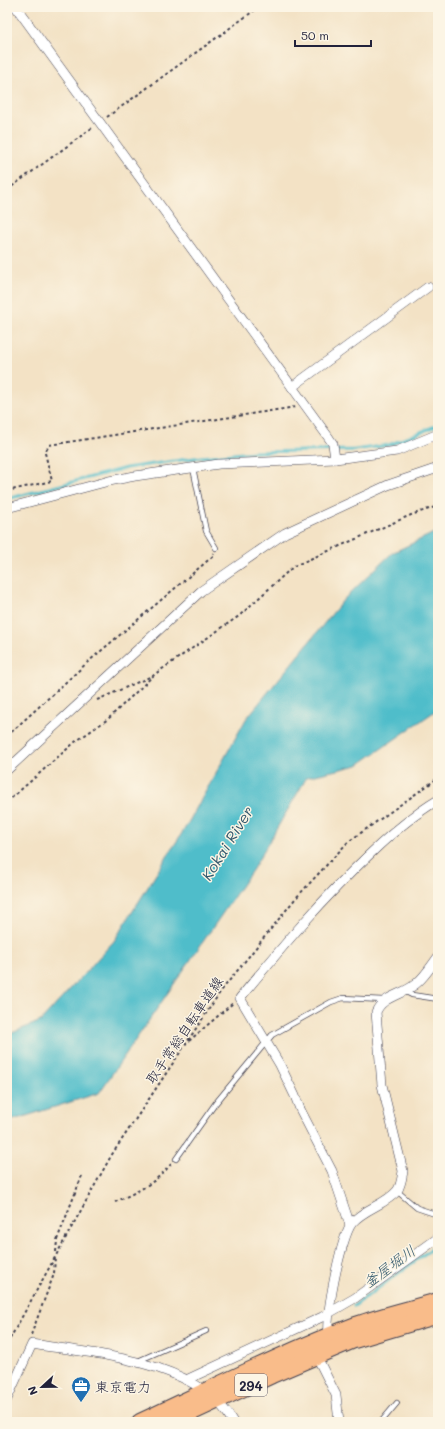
<svg xmlns="http://www.w3.org/2000/svg" width="445" height="1429" viewBox="0 0 445 1429" font-family="Mali,'Klee One',sans-serif">
<style>
.water{fill:#50bdca;stroke:#397082}
.lines{fill:none;stroke-linecap:round;stroke-linejoin:round}
.stream{stroke:#50bdca;stroke-width:3}
.lane-casing{stroke:#413f50;stroke-width:6}
.street-casing{stroke:#413f50;stroke-width:10}
.highway-casing{stroke:#413f50;stroke-width:18}
.path{stroke:#413f50;stroke-width:2;stroke-dasharray:3 3;stroke-linecap:butt}
.lane{stroke:#fff;stroke-width:4.5}
.street{stroke:#fff;stroke-width:9}
.highway{stroke:#f9bc8a;stroke-width:16}
.labels{text-anchor:middle;dominant-baseline:central;stroke-width:3;stroke-linejoin:round;paint-order:stroke}
.shield{fill:#fcf5e5;stroke:#63616e;stroke-width:1}
.shield-label{font-size:13px;font-weight:bold;fill:#22223b}
.street-label{font-size:14px;fill:#22223b;stroke:#fcf5e5}
.poi-label{font-size:14px;fill:#22223b;stroke:#fcf5e5;text-anchor:start}
.water-label{font-size:15px;font-style:italic;fill:#32586d;stroke:#fcf5e5}
</style>
<rect width="100%" height="100%" fill="#fcf5e5"/>
<filter id="ink" filterUnits="userSpaceOnUse"><feTurbulence type="fractalNoise" baseFrequency=".025" numOctaves="2"/><feDisplacementMap in="SourceGraphic" scale="8" xChannelSelector="R" yChannelSelector="G"/><feConvolveMatrix kernelMatrix="1 2 1 2 8 2 1 2 1" color-interpolation-filters="sRGB"/></filter>
<filter id="wash" filterUnits="userSpaceOnUse"><feTurbulence type="fractalNoise" baseFrequency=".012" numOctaves="4" result="noise"/><feDisplacementMap in="SourceGraphic" scale="16" xChannelSelector="R" yChannelSelector="G"/><feGaussianBlur stdDeviation="0.9" result="paint"/><feColorMatrix in="noise" values="0 0 0 0 0 0 0 0 0 0 0 0 0 0 0 0 0 1.4 0 .05"/><feComposite in="paint" operator="in"/></filter>
<g filter="url(#wash)">
<rect width="100%" height="100%" fill="#f3e2c5"/>
<!-- water -->
<path class="water" d="M438,531v178l-80,56 -51,12 -54,92 -154,224 -92,29v-87l34,-14 73,-80 73,-116 59,-106 99,-121 47,-45z"/>
<g class="lines">
<!-- stream -->
<g class="stream">
<path d="M7,499l119,-31 75,-11 53,-5 101,-2 34,-5 49,-20"/>
<path d="M354,1306l84,-62"/>
</g>
</g>
</g>
<g filter="url(#ink)">
<g class="lines">
<!-- lane casing -->
<g class="lane-casing">
<g id="lane">
<path d="M193,468l13,63 10,17"/>
<path d="M404,991l8,4 26,4"/>
<path d="M176,1159l39,-55 57,-69 59,-33 12,-4 41,2"/>
<path d="M397,1191l20,17 21,7"/>
<path d="M138,1361l68,-30"/>
<path d="M381,1422l16,-19"/>
</g>
</g>
<!-- street casing -->
<g class="street-casing">
<g id="street">
<path d="M16,7l313,431 4,6 2,15"/>
<path d="M292,387l136,-100"/>
<path d="M7,508l102,-27 26,-5 84,-12 116,-5 62,-8 41,-17"/>
<path d="M7,770l194,-179 84,-58 103,-48 50,-17"/>
<path d="M350,1225l-18,-54 -32,-62 -5,-13 -15,-31 -40,-67c42,-51 83,-100 131,-145 21,-20 42,-38 67,-53"/>
<path d="M329,1340c-6,-16 12,-104 23,-117 11,-14 33,-18 45,-32 4,-5 5,-14 6,-20l-21,-86 -6,-73c7,-17 29,-17 42,-30 8,-7 14,-17 20,-25"/>
<path d="M315,1353l21,42 3,27"/>
<path d="M186,1380l136,-63 33,-19 83,-60"/>
<path d="M7,1399l25,-55c62,10 167,16 201,78"/>
</g>
</g>
<!-- highway casing -->
<g class="highway-casing">
<g id="highway">
<path d="M140,1422c71,-33 142,-69 216,-97 27,-10 55,-16 82,-24"/>
<path d="M171,1422l101,-47 82,-35 84,-25"/>
</g>
</g>
<!-- path -->
<g class="path">
<path d="M107,117l152,-110"/>
<path d="M7,190l85,-62"/>
<path d="M7,491l45,-10 -7,-28 4,-8 247,-38"/>
<path d="M97,700l55,-24"/>
<path d="M7,736l82,-75 123,-104 2,-4"/>
<path d="M7,802l68,-60 33,-23 47,-45 84,-58 55,-50 117,-51 27,-9"/>
<path d="M189,1041l44,-38"/>
<path d="M115,1202c22,-10 41,-19 56,-38"/>
<path d="M56,1252l1,-12 26,-67"/>
<path d="M31,1335l23,-61 1,-18"/>
<path d="M7,1344l104,-188 110,-165 74,-92 53,-57 90,-64"/>
</g>
<!-- lane -->
<use href="#lane" class="lane"/>
<!-- street -->
<use href="#street" class="street"/>
<!-- highway -->
<use href="#highway" class="highway"/>
</g>
</g>
<!-- icons -->
<defs>
<g id="office-pin" transform="scale(1)"><path d="M0 17L-7.5 6A9.5 9.5 0 1 1 7.5 6Z" fill="#1f6fb2" stroke="#fcf5e5"/><path d="M-6-3h4V-5.5h4V-3h4V5H-6ZM-1-4.5V-3h2v-1.5ZM-6 0V1H6V0Z" fill="#fff"/></g>
</defs>
<g fill-rule="evenodd">
<use href="#office-pin" x="81" y="1386"/>
</g>
<g class="labels">
<!-- shield labels -->
<rect class="shield" x="235" y="1374" width="32" height="22" rx="3"/>
<g class="shield-label">
<text x="251" y="1385">294</text>
</g>
<!-- street labels -->
<g class="street-label">
<text transform="translate(184 1030) rotate(-56)">取手常総自転車道線</text>
</g>
<!-- poi labels -->
<g class="poi-label">
<text x="95" y="1386">東京電力</text>
</g>
<!-- water labels -->
<g class="water-label">
<text transform="translate(227 843) rotate(-58)">Kokai River</text>
<text transform="translate(389 1266) rotate(-36)">釜屋堀川</text>
</g>
</g>
<!-- margin -->
<rect width="445" height="1429" fill="none" stroke="#fcf5e5" stroke-width="24"/>
<!-- north arrow -->
<g transform="translate(42 1387) rotate(248)" stroke="#fcf5e5" stroke-width="3" paint-order="stroke">
<path d="M0-3L7 15L0 10L-7 15Z" fill="#22223b"/>
<text y="-6" font-size="11" font-weight="bold" text-anchor="middle" fill="#22223b">N</text>
</g>
<!-- scale -->
<path d="M295 40v6h76v-6" fill="none" stroke="#22223b" stroke-width="2"/>
<text x="301" y="40" font-size="12" fill="#22223b" stroke="#fcf5e5" stroke-width="3" paint-order="stroke">50 m</text>
</svg>
